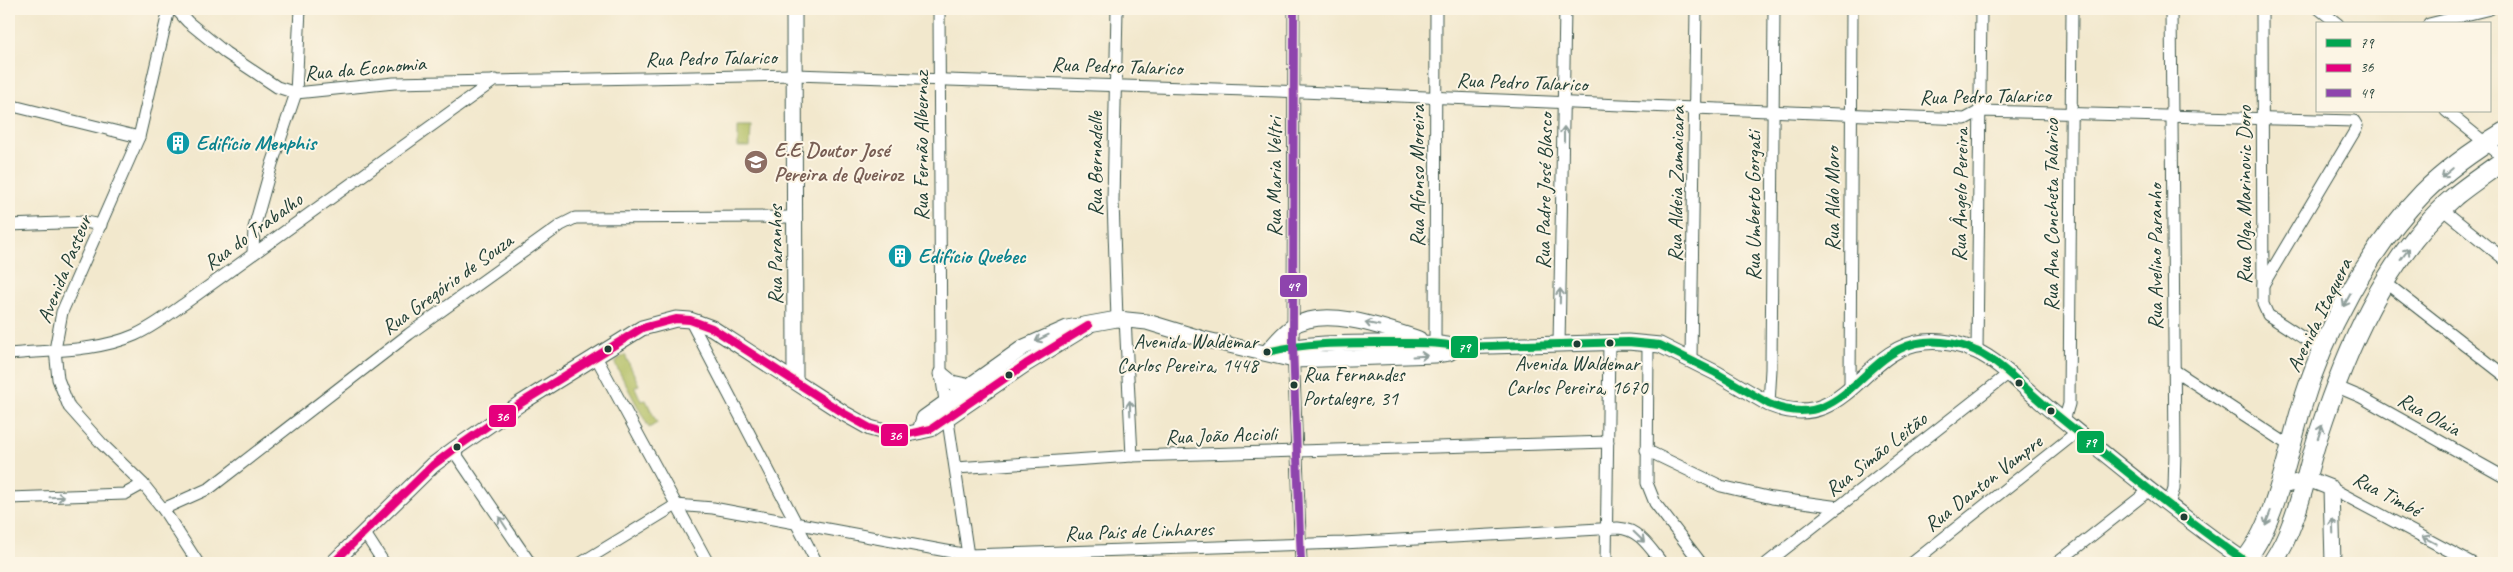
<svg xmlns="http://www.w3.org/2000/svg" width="2513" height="572" viewBox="0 0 2513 572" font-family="Caveat,sans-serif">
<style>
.green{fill:#afbc5e;stroke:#677c49}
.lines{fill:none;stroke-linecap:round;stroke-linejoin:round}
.minor-casing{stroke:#3f574b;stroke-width:13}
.tertiary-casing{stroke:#3f574b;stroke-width:17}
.primary-casing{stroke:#3f574b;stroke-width:21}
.minor{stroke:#fff;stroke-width:11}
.tertiary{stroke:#fff;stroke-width:15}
.primary{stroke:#fff;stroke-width:19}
.bus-1-casing{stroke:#fcf5e5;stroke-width:11}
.bus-2-casing{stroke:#fcf5e5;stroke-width:11}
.bus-3-casing{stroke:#fcf5e5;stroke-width:11}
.bus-1{stroke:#00a651;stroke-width:8}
.bus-2{stroke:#e5007d;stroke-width:8}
.bus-3{stroke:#8e44ad;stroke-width:8}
.oneway{stroke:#8f9e9a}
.bus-dot{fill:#1f3d34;stroke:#fcf5e5;stroke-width:2}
.labels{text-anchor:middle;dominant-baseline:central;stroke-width:4;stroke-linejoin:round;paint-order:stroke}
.bus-label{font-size:20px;fill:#1f3d34;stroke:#fcf5e5;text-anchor:end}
.street-label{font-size:21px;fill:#1f3d34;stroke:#fcf5e5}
.culture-label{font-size:21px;font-weight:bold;fill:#0d838f;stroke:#fcf5e5;text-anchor:start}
.education-label{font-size:21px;font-weight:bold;fill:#785e54;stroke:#fcf5e5;text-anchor:start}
.line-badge{stroke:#fcf5e5;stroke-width:2}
.badge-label{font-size:14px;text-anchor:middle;font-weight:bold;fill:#fff}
</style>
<rect width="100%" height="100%" fill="#fcf5e5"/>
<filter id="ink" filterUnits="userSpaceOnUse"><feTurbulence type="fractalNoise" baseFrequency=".02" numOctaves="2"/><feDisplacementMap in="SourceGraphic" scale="10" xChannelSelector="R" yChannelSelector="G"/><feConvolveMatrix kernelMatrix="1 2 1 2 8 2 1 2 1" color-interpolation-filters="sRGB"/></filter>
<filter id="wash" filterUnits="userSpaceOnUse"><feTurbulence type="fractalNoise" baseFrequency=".0096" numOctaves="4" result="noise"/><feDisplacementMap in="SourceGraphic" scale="20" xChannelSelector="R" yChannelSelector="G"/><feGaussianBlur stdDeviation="1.12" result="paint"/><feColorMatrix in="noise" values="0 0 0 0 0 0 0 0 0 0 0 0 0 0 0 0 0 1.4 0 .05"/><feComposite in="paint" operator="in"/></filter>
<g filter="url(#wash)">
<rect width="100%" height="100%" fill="#f2e8cd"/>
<!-- green -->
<g class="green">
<path d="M738,126h13l-1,21h-12z"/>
<path d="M625,355l14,30 -4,2 6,14 5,-1 11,23 -8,5 -34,-64 2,-4z"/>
</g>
</g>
<g filter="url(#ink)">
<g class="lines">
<!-- minor casing -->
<g class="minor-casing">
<g id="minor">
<path d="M169,9l-30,128 -77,175 -7,38 3,29 11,28 33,37 41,40 20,25 35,54"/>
<path d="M176,9l12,13 38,31 51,34 19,6 98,-10 401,-8 482,16 688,28 15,-8 374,10 3,5 -1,3 -93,156"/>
<path d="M939,9l2,365 28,188"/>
<path d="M1117,9l-4,192 4,118"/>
<path d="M1294,9l-1,337 8,217"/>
<path d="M2262,9l1,295 5,11 55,36"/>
<path d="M2319,9l19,15"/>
<path d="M2429,24l61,-15"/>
<path d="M9,105l130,32"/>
<path d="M2446,111l58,47"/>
<path d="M2442,209l62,50"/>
<path d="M9,225l76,-3 16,3"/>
<path d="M253,253l1,-25 18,-64 24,-71 4,-84"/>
<path d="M2386,283l118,92"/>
<path d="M1125,318l7,138"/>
<path d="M690,320l127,243"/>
<path d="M1435,344l1,-335"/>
<path d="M1648,344l-1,139 8,20 46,60"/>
<path d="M1559,345l6,-336"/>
<path d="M1977,351l4,-342"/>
<path d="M9,354c42,-4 87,-2 126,-19 18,-8 33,-20 49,-31l311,-224"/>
<path d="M595,355l113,208"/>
<path d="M1691,359l5,-350"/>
<path d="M2174,370l116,76"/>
<path d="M2335,386l26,11 143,80"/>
<path d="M1850,388l2,-379"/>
<path d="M1769,404l2,-35 3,-360"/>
<path d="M2064,421l5,-17 3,-395"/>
<path d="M453,450l77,113"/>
<path d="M1646,450l75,36 51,12 67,9"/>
<path d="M956,468l176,-12 476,-14"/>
<path d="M2331,488l141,75"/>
<path d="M9,498l116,-4 18,-10"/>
<path d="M2169,504l5,-15 1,-38 -4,-442"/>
<path d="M163,509l47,-21 199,-154 152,-109 14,-7 221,-1"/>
<path d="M364,532l20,31"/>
<path d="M581,563l95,-58 37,3 255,47 375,-12 275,-15c21,1 32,20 44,35"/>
<path d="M1606,563l3,-221"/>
<path d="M1767,563l241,-189"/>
<path d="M1912,563l165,-131"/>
<path d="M2057,563l94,-74"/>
</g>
</g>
<!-- tertiary casing -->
<g class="tertiary-casing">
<g id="tertiary">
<path d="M794,9l1,372"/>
<path d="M1267,352c41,-10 84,-9 126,-9 22,0 44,-1 65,4l170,-5 32,3 56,28 53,31c78,32 92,-56 155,-62 17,-2 37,2 52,9 25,11 55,44 77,61 64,52 128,105 195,151"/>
<path d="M1267,352c8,-9 15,-18 25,-25 32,-22 94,1 127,12"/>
<path d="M941,374l11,9 14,3"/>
<path d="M920,431l4,-13 100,-71 43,-19 50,-9 30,3 56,17 91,21 141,-5 14,-2 8,-5"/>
<path d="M2279,487l29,-8 23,9 2,75"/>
<path d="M333,563l100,-98 20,-15 68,-47 121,-75 34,-9 14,1 22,8 133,86 25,14 29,8 32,-7 95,-65 62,-38"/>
</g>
</g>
<!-- primary casing -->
<g class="primary-casing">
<g id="primary">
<path d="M2242,563c32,-32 46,-111 59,-154 22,-76 67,-159 122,-216 24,-24 53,-44 81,-61"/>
<path d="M2272,563c26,-39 32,-83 46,-127 28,-86 67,-179 137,-240 16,-13 33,-24 49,-36"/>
</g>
</g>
<!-- minor -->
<use href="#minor" class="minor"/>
<!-- tertiary -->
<use href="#tertiary" class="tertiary"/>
<!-- primary -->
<use href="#primary" class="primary"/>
<!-- bus-1 casing -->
<g class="bus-1-casing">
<path id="bus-1" d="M1267,352c41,-10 84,-9 126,-9 22,0 44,-1 65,4l170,-5 32,3 56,28 53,31c78,32 92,-56 155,-62 17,-2 37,2 52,9 25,11 55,44 77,61 64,52 128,105 195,151"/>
</g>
<!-- bus-2 casing -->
<g class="bus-2-casing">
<path id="bus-2" d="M333,563l100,-98 20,-15 68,-47 121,-75 34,-9 14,1 22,8 133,86 25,14 29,8 32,-7 95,-65 62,-38"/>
</g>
<!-- bus-3 casing -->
<g class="bus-3-casing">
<path id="bus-3" d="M1294,9l-1,337 8,217"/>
</g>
<!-- bus-1 -->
<use href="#bus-1" class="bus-1"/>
<!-- bus-2 -->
<use href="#bus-2" class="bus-2"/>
<!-- bus-3 -->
<use href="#bus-3" class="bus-3"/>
</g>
<!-- one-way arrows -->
<defs><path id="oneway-shaft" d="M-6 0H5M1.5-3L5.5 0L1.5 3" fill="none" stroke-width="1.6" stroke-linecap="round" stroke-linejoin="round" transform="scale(1.25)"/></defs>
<g class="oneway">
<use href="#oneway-shaft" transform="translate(1564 134) rotate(-90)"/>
<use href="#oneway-shaft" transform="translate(2447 173) rotate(140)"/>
<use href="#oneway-shaft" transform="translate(2405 254) rotate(-54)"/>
<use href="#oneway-shaft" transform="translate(1560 296) rotate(-89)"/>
<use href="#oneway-shaft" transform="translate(2347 300) rotate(119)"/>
<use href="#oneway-shaft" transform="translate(1372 324) rotate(-168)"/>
<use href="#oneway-shaft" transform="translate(1042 338) rotate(154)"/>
<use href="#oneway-shaft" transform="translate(1420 356) rotate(-3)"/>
<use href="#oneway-shaft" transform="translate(1130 408) rotate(-92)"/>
<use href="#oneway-shaft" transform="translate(2320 432) rotate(-72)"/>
<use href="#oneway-shaft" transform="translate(57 497) rotate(-2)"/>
<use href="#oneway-shaft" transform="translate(2268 518) rotate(111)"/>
<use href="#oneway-shaft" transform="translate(503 523) rotate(-123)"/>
<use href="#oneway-shaft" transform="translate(2333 526) rotate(-92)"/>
<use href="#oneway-shaft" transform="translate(1639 537) rotate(44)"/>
<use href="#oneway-shaft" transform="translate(2429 540) rotate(-152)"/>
</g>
</g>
<!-- icons -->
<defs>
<g id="building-disc" transform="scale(1.25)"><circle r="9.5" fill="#0f9aa8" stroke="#fcf5e5"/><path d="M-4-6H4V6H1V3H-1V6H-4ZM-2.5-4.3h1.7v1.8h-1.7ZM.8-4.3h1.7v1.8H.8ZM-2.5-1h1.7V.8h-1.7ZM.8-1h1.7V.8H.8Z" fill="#fff"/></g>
<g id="school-disc" transform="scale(1.25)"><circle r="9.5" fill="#8d6e63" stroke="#fcf5e5"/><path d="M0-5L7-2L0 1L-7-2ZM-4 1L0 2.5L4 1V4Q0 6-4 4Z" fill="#fff"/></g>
</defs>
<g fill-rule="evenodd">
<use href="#building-disc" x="178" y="143"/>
<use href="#school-disc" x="756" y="162"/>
<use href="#building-disc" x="900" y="256"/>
</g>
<!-- markers -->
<g class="bus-dot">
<circle cx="1610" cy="343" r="4.5"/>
<circle cx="1577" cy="344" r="4.5"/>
<circle cx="608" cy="349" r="4.5"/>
<circle cx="1267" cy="352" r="4.5"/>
<circle cx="1009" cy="375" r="4.5"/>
<circle cx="2019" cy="383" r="4.5"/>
<circle cx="1294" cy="385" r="4.5"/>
<circle cx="2051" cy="411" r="4.5"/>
<circle cx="457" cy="447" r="4.5"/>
<circle cx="2184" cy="517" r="4.5"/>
</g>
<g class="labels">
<!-- bus labels -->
<g class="bus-label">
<text x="1258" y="341">Avenida Waldemar<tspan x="1258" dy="24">Carlos Pereira, 1448</tspan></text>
<text x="1577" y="363" text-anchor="middle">Avenida Waldemar<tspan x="1577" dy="24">Carlos Pereira, 1670</tspan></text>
<text x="1303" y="374" text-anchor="start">Rua Fernandes<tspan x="1303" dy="24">Portalegre, 31</tspan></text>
</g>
<!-- street labels -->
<g class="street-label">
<text transform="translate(711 58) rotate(-1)">Rua Pedro Talarico</text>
<text transform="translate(1117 66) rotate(2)">Rua Pedro Talarico</text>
<text transform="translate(365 68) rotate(-5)">Rua da Economia</text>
<text transform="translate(1522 82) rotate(2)">Rua Pedro Talarico</text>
<text transform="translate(1985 96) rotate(-1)">Rua Pedro Talarico</text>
<text transform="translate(921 146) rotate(-90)">Rua Fernão Albernaz</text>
<text transform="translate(1095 164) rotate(-90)">Rua Bernadelle</text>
<text transform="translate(1417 176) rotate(-90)">Rua Afonso Moreira</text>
<text transform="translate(1274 177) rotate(-90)">Rua Maria Veltri</text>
<text transform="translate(1676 184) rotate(-89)">Rua Aldeia Zamaicara</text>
<text transform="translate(1544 191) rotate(-89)">Rua Padre José Blasco</text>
<text transform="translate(1960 195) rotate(-89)">Rua Ângelo Pereira</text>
<text transform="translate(2244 195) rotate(-90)">Rua Olga Marinovic Doro</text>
<text transform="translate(1832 199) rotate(-90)">Rua Aldo Moro</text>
<text transform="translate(1753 206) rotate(-90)">Rua Umberto Gorgati</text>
<text transform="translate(2051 215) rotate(-90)">Rua Ana Concheta Talarico</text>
<text transform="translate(253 231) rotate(-36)">Rua do Trabalho</text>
<text transform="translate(775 255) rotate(-90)">Rua Paranhos</text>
<text transform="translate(2155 257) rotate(-90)">Rua Avelino Paranho</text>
<text transform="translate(64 269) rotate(-68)">Avenida Pasteur</text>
<text transform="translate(447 284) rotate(-36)">Rua Gregório de Souza</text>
<text transform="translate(2319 315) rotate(-64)">Avenida Itaquera</text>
<text transform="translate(2429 414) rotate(29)">Rua Olaia</text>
<text transform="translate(1221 435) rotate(-2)">Rua João Accioli</text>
<text transform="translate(1876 454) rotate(-38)">Rua Simão Leitão</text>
<text transform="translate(1983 483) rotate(-38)">Rua Danton Vampre</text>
<text transform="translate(2387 494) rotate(28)">Rua Timbé</text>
<text transform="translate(1139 531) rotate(-2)">Rua Pais de Linhares</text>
</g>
<!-- culture labels -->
<g class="culture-label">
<text x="196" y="143">Edifício Menphis</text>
<text x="918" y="256">Edifício Quebec</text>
</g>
<!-- education labels -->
<g class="education-label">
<text x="774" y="150">E.E Doutor José<tspan x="774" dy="24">Pereira de Queiroz</tspan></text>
</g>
</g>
<g class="line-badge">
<rect x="1279" y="274" width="29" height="24" rx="5" fill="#8e44ad"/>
<rect x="1450" y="335" width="29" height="24" rx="5" fill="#00a651"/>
<rect x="488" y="404" width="29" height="24" rx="5" fill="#e5007d"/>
<rect x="880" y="423" width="29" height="24" rx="5" fill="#e5007d"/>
<rect x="2076" y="430" width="29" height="24" rx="5" fill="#00a651"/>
</g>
<g class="badge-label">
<text x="1293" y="291">49</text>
<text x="1464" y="352">79</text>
<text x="502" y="421">36</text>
<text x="895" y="440">36</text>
<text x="2090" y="447">79</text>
</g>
<!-- margin -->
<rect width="2513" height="572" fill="none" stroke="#fcf5e5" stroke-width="30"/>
<!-- legend -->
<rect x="2316" y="22" width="175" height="90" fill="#fcf5e5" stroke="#a4ab9e"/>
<rect x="2326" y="39" width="25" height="8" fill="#00a651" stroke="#a4ab9e"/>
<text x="2360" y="48" font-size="15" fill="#1f3d34">79</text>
<rect x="2326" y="64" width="25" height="8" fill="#e5007d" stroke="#a4ab9e"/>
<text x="2360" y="72" font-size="15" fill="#1f3d34">36</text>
<rect x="2326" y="89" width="25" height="8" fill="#8e44ad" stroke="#a4ab9e"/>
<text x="2360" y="98" font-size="15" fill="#1f3d34">49</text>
</svg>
